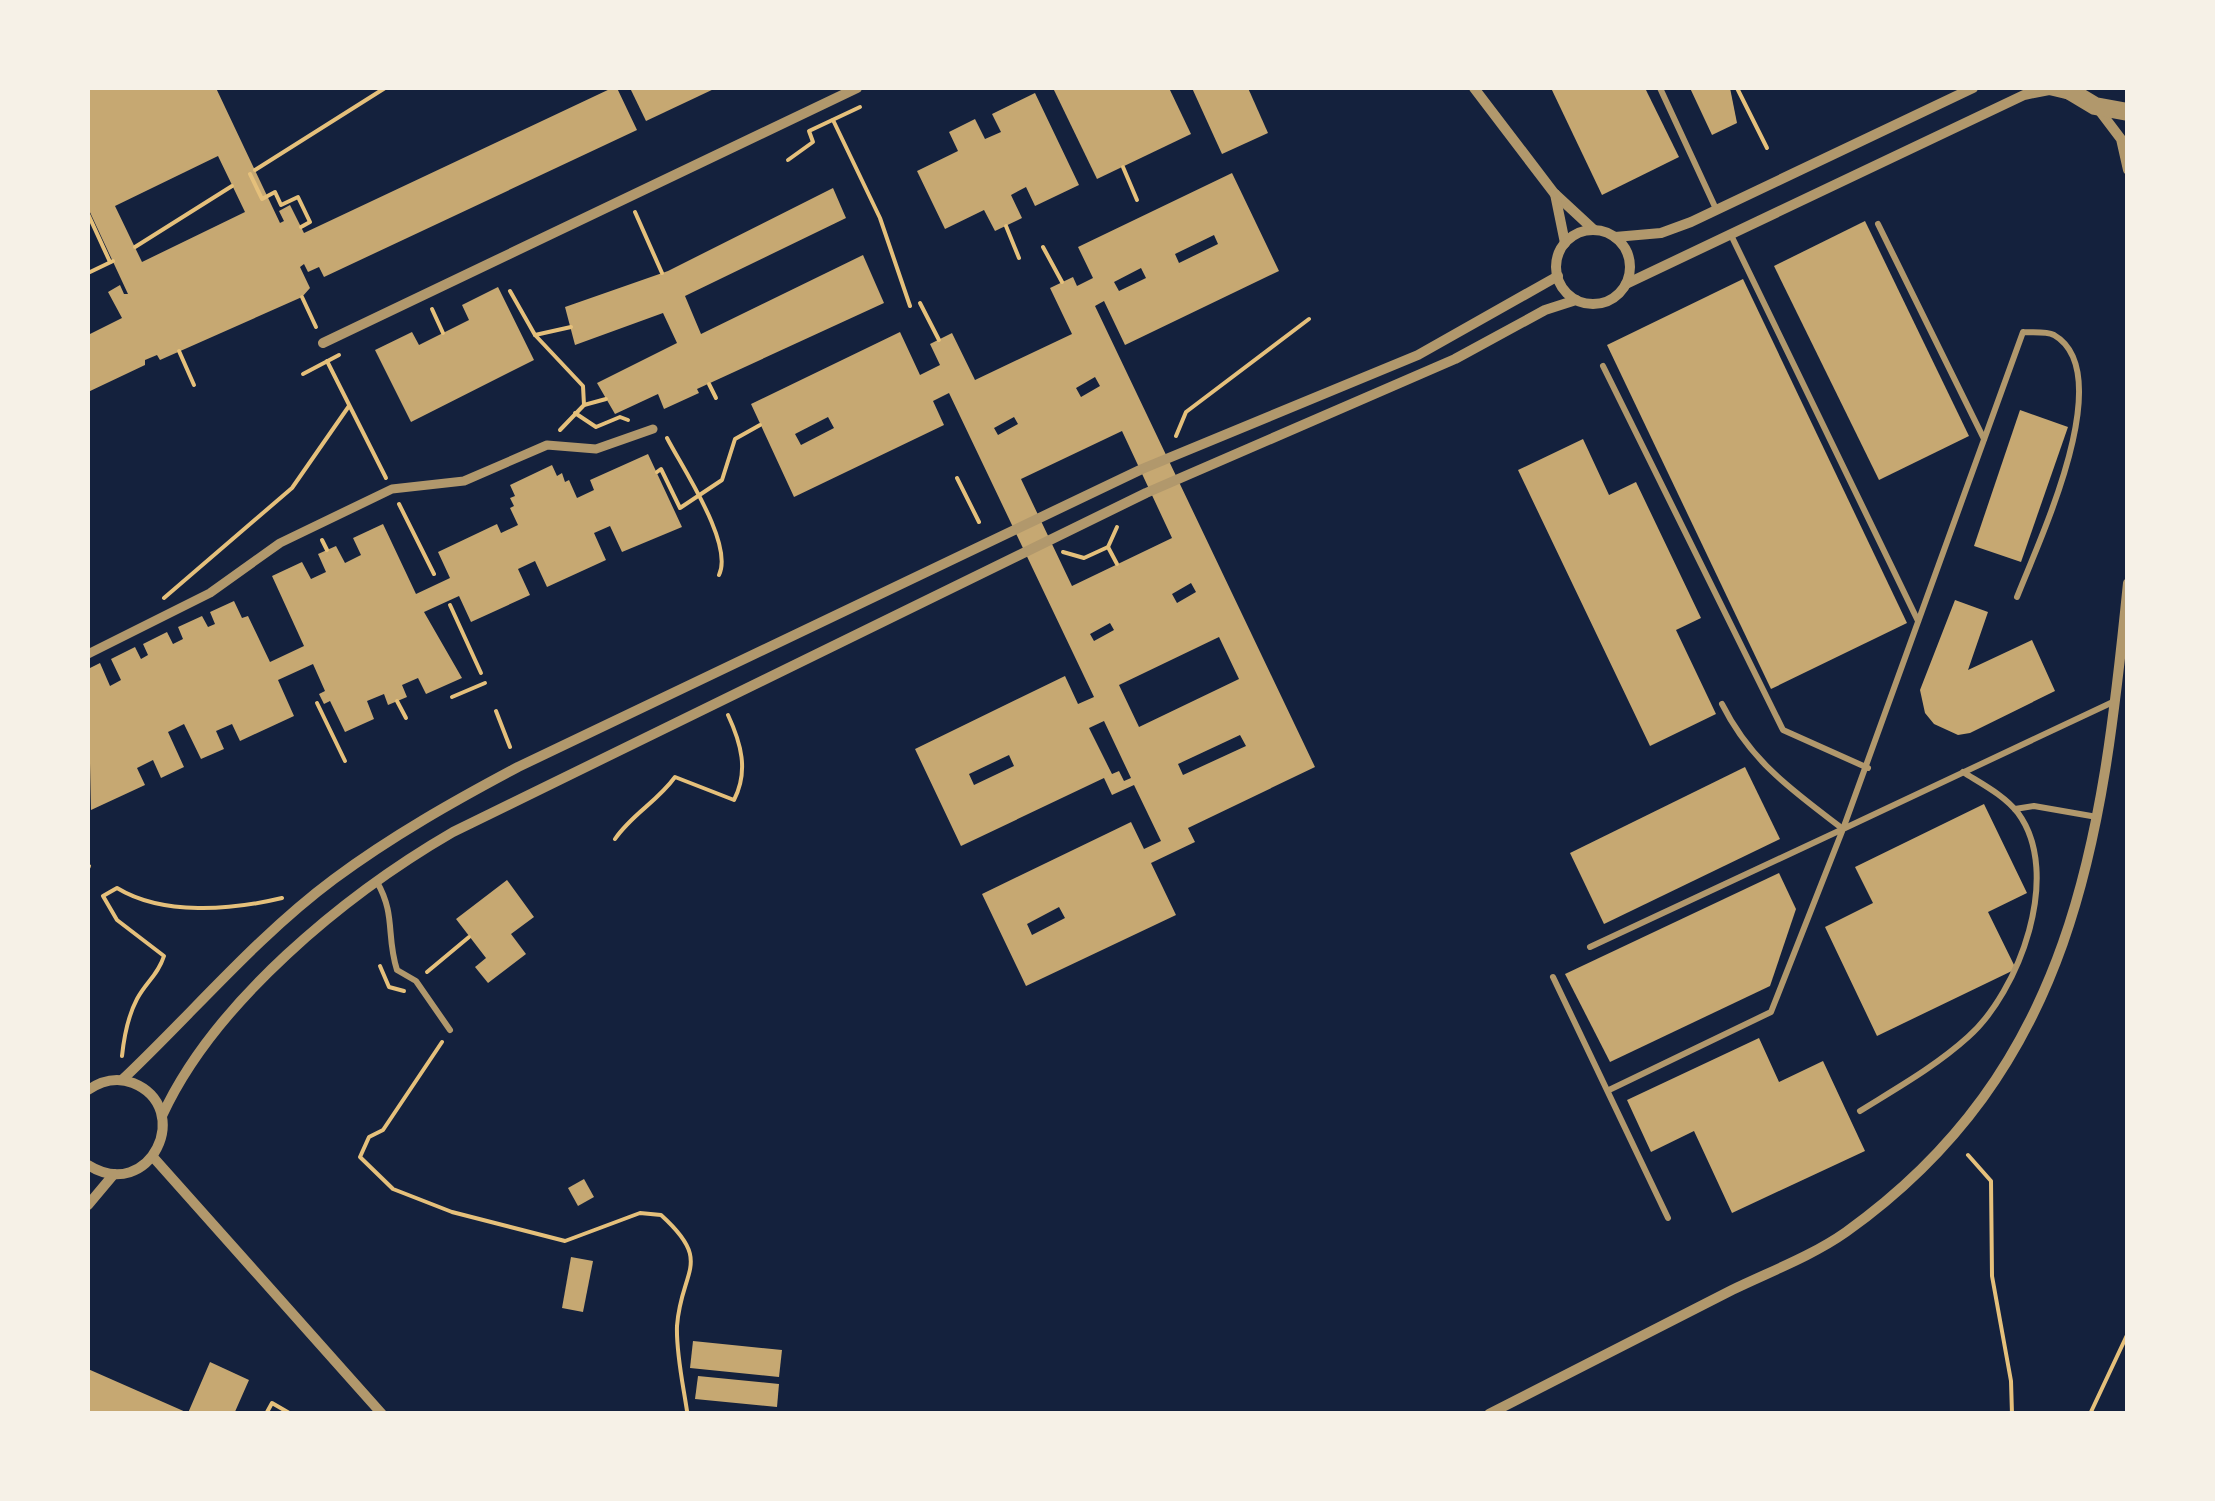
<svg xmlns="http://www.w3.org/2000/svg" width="2215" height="1501" viewBox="0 0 2215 1501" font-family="'Nunito Sans',sans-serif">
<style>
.building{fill:#c6a872;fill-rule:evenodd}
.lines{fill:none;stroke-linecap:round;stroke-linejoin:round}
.path{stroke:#e5c07b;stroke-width:4}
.service{stroke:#b1986c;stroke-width:6}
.pedestrian{stroke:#b1986c;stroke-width:9}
.minor{stroke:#b1986c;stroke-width:10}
.tertiary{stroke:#b1986c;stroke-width:18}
</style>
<rect width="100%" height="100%" fill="#14213d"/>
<!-- building -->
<g class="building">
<path d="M88,88h128l64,135 4,-2 -5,-10 11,-6 14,28 308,-145h5l20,42 -313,147 -5,-10 -11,5 -4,-8 -4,3 10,21 -8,9 -142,63 -3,-5 -12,5v5l-57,27v-57l34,-17 -14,-26 12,-7 4,9h4l-40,-86zM218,156l27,56 -103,50 -27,-56z"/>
<path d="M630,88h86l-70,33z"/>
<path d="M1053,88h116l22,46 -94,45z"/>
<path d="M1192,88h56l20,45 -46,21z"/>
<path d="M1551,88h94l34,69 -77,38z"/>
<path d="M1690,88h40l7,35 -25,12z"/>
<path d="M1035,93l44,92 -44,21 -9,-19 -15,8 11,23 -27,13 -11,-21 -39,19 -28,-58 41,-20 -9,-19 26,-13 10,20 16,-7 -9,-18z"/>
<path d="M1232,173l47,98 -154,74 -21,-44 -9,5 220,461 -127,61 7,14 -44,21 25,52 -150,71 -44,-92 149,-72 13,27 17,-8 -27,-56 -22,10 -8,-17 -143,68 -46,-97 150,-73 13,28 16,-7 -145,-304 -16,8 11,24 -150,72 -43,-93 149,-72 20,43 20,-10 -10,-21 22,-11 23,47 97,-46 -22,-46 23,-11 4,9 16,-8 -15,-31zM1214,235l4,9 -39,19 -4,-9zM1141,268l5,10 -27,13 -5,-9zM1095,377l5,9 -19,11 -5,-9zM828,417l6,11 -33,17 -6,-11zM1014,417l4,7 -20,11 -4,-7zM1122,431l50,107 -100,48 -51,-107zM1191,583l5,9 -19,11 -5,-9zM1110,623l4,7 -20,11 -4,-7zM1219,637l20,42 -100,48 -20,-42zM1104,721l27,57 -7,3 -5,-10 -7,3 -23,-46zM1240,735l6,11 -63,29 -5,-11zM1009,755l5,11 -40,19 -5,-11zM1059,907l6,11 -33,17 -5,-11z"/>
<path d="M833,188l13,30 -161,78 16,38 162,-79 21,48 -187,86 2,4 -35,16 -6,-15 -43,20 -18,-31 80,-40 -14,-30 -88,32 -10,-38 103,-36z"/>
<path d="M1865,221l104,215 -90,44 -105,-214z"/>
<path d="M1743,279l164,344 -136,66 -164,-344z"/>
<path d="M498,287l36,73 -123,62 -36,-72 37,-18 7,13 50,-25 -7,-15z"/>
<path d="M2020,410l48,17 -47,135 -47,-16z"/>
<path d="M1583,439l26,56 27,-13 65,136 -25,12 40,84 -66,32 -132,-276z"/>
<path d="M648,454l34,73 -60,25 -12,-26 -16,7 12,27 -59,27 -12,-26 -17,8 12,26 -59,27 -12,-26 -35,16 38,66 -36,16 -8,-16 -16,7 5,12 -19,8 -4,-11 -17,7 7,18 -29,13 -15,-31 -6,3 -5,-10 6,-3 -12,-27 -35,16 16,36 -54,25 -8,-17 -16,7 8,18 -23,10 -17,-35 -16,8 16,35 -23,11 -8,-18 -16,8 8,17 -54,25 -3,-141 12,-6 10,23 11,-6 -10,-21 24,-12 6,12 7,-4 -5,-11 24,-12 6,12 10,-5 -5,-12 24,-11 6,11 7,-3 -5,-12 24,-11 8,17 6,-2 22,46 34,-16 -32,-70 30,-14 9,17 15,-7 -8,-18 18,-8 9,17 16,-8 -8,-17 30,-14 33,70 34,-16 -12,-26 59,-28 4,9 17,-8 -8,-17 4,-2 -4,-8 5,-2 -5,-11 42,-20 5,11 5,-3 3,9 4,-2 8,18 17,-8 -4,-10z"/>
<path d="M1955,600l33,12 -20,58 64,-30 23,51 -85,42 -12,2 -24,-11 -9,-11 -5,-23z"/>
<path d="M1745,767l35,72 -176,85 -34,-71z"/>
<path d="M1984,804l43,89 -39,19 28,57 -139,67 -52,-109 48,-24 -18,-36z"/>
<path d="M1779,873l17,36 -26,77 -160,76 -45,-88z"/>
<path d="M507,880l27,37 -23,17 15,20 -38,29 -13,-16 11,-9 -30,-39z"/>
<path d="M1759,1038l20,44 44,-21 42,90 -133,62 -38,-82 -43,21 -24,-52z"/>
<path d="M584,1179l10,18 -16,9 -10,-18z"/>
<path d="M571,1257l22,4 -10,51 -21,-4z"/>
<path d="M693,1341l89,9 -3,27 -89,-9z"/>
<path d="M210,1362l39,18 -15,34h-146v-45l100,44z"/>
<path d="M698,1376l81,8 -2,23 -82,-8z"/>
</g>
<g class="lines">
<!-- path -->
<g class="path">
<path d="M1737,88l30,60"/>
<path d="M833,120l47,98 30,88"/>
<path d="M788,160l25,-18 -4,-11 51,-24"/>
<path d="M1123,167l14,33"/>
<path d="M255,170l130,-82"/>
<path d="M250,174l12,25 13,-7 6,13 17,-8 12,25 -9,5"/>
<path d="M635,212l27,61"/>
<path d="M88,214l22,48"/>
<path d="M1006,226l13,32"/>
<path d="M135,247l97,-61"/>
<path d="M1043,247l19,35"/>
<path d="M88,273l25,-12"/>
<path d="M510,291l25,44 48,51 1,19"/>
<path d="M302,297l14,30"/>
<path d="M920,303l19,37"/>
<path d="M432,309l11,24"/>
<path d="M535,335l36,-8"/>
<path d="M179,351l15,34"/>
<path d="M327,361l59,117"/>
<path d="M303,374l36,-19"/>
<path d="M709,384l7,14"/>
<path d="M575,413l21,14 24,-10 8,3"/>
<path d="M560,430l24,-25 22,-6"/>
<path d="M1176,436l10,-24 123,-93"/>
<path d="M667,438c16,31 67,106 52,137"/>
<path d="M657,472l4,-3 19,39 42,-28 13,-41 25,-14"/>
<path d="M957,478l22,44"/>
<path d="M399,504l35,70"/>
<path d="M322,540l5,10"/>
<path d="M1108,547l9,17"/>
<path d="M1063,552l21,6 24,-11 9,-20"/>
<path d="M164,598l128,-110 57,-82"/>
<path d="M450,605l31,68"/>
<path d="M452,697l33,-14"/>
<path d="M397,701l9,17"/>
<path d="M317,703l28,58"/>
<path d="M496,711l14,36"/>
<path d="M615,839c17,-25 42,-37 60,-62l59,23c15,-29 7,-57 -6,-85"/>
<path d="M88,868l1,-2"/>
<path d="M380,966l9,21 15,4"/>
<path d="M427,972l42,-35"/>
<path d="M442,1042l-59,88 -14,7 -9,20 33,32 59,23 113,29 75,-28 21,2c53,48 20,54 16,111 -1,27 6,58 10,85"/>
<path d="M122,1056c2,-19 6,-40 15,-57 9,-17 21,-24 27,-43l-47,-36 -14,-24 14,-8c46,28 115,22 165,10"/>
<path d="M1968,1155l23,26 1,95 19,105 1,33"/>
<path d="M266,1414l6,-11 19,11"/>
<path d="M2090,1414l38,-81"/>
</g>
<!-- service -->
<g class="service">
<path d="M1660,88l56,121"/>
<path d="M1878,224l106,215"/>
<path d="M1730,233l188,388"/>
<path d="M1603,366l180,364 85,38"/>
<path d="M1722,704c29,58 70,86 121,125"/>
<path d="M2015,809l19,-3 63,11"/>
<path d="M377,882c19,33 9,54 20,88l19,11 34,49"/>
<path d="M1590,947l253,-118 180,-497c9,1 23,-1 31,3 66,38 -17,210 -37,262"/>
<path d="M1553,977l115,241"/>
<path d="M1609,1090l162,-78 72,-183 272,-128"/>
<path d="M1860,1111c37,-23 76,-45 108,-74 51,-45 95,-163 50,-224 -14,-18 -36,-29 -55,-41"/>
</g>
<!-- pedestrian -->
<path class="pedestrian" d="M88,654l122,-61 70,-50 112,-54 72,-8 83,-36 49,4 57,-20"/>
<!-- minor -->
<g class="minor">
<path d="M1474,88l80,105 40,37"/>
<path d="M2099,110l22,29 7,31"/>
<path d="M1555,194l10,49"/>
<circle cx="1593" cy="267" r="37"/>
<path d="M1615,237l46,-4 30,-11 282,-134"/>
<path d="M1626,284l398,-189 25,-5 21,5"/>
<path d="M323,343l534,-255"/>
<path d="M122,1080c70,-66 134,-143 212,-201 58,-43 120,-78 184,-112l624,-298 276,-114 140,-79"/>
<path d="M88,1090c13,-9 29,-13 45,-7 62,25 17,121 -45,82"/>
<path d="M162,1116c52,-114 184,-222 291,-284l693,-339 309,-134 90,-49 31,-10"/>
<path d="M153,1157l229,257"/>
<path d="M88,1205l26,-31"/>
<path d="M1489,1414c81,-42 162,-83 243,-124 37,-18 80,-34 114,-58 228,-163 256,-390 282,-649"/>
</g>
<!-- tertiary -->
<path class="tertiary" d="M2065,88l30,18 33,6"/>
</g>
<!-- border -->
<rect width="2215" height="1501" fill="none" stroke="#f6f1e7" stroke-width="180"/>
</svg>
